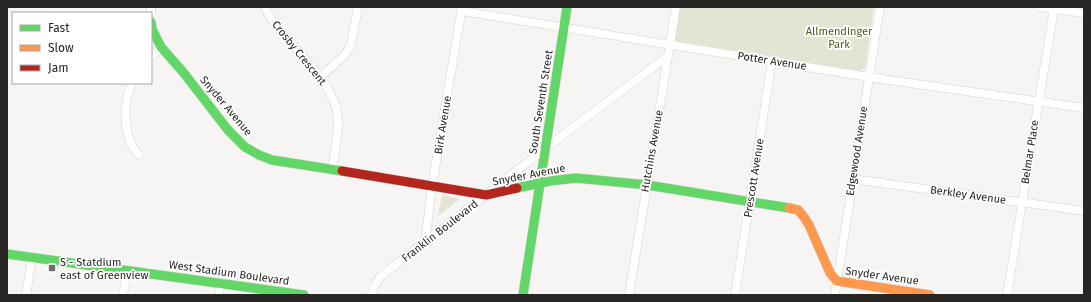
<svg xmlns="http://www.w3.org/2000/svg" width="1091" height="302" viewBox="0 0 1091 302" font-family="'Fira Sans',sans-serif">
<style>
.green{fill:#e4e4d5}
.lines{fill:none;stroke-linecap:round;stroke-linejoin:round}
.street-casing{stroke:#d4d3d2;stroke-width:9}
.fast-casing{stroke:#d4d3d2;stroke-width:10}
.slow-casing{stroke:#d4d3d2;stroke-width:10}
.jam-casing{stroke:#d4d3d2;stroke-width:10}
.street{stroke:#fefefd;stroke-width:8}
.fast{stroke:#63d668;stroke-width:9}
.slow{stroke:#ff974d;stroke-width:9}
.jam{stroke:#b3261e;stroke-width:9}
.poi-dot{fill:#706e6d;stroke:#fff;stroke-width:1.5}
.labels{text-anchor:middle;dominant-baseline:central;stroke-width:3.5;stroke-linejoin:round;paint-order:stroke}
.park-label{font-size:11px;fill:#56571e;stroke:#fff}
.street-label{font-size:11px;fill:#272625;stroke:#fff}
.poi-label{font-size:11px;fill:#272625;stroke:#fff;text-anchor:start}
</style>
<rect width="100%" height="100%" fill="#f7f5f3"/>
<!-- green -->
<g class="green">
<path d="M680,7h194l-9,61 -5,3 -184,-30 -1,-2z"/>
<path d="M442,195l18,4 -22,17z"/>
</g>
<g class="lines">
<!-- street casing -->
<g class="street-casing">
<g id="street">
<path d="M265,7c6,14 17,26 27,37 20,24 49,50 46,83 -1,14 -4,29 -6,43"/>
<path d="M1040,7l44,6"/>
<path d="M462,11l413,67 209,30"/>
<path d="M151,13v-6"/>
<path d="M151,57l10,-10"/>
<path d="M320,77l25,-22 6,-10 7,-38"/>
<path d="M132,83c-10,20 -9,56 7,72"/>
<path d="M853,179l231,32"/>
<path d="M425,243l7,-57 30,-179"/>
<path d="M26,295l6,-37"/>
<path d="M123,295l4,-24"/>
<path d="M219,295l1,-11"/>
<path d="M371,295l4,-10 5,-8 166,-129 122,-92"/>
<path d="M629,295l47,-288"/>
<path d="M735,295l37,-234"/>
<path d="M835,295l45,-288"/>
<path d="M1007,295l47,-286"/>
</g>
</g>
<!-- fast casing -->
<g class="fast-casing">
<g id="fast">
<path d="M151,22l1,7 9,18 22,25 45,58 17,17 14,8 13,5 70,11"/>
<path d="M517,188l33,-7 26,-3 71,7 142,23"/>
<path d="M7,254l297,41"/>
<path d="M523,295l44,-288"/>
</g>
</g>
<!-- slow casing -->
<g class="slow-casing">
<path id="slow" d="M789,208l9,2 6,7 5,8 21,48 7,8 93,14"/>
</g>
<!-- jam casing -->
<g class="jam-casing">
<path id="jam" d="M342,171l144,24 31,-7"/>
</g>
<!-- street -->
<use href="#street" class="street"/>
<!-- fast -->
<use href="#fast" class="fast"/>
<!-- slow -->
<use href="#slow" class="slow"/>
<!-- jam -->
<use href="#jam" class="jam"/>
</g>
<!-- markers -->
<rect class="poi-dot" x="48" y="264" width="8" height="8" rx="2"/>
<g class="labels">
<!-- park labels -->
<g class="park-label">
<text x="839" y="31">Allmendinger<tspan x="839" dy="13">Park</tspan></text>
</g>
<!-- street labels -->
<g class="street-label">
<text transform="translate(299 53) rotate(51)">Crosby Crescent</text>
<text transform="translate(772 61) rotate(9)">Potter Avenue</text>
<text transform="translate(541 102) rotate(-81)">South Seventh Street</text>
<text transform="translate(226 106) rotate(50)">Snyder Avenue</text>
<text transform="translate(443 125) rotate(-81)">Birk Avenue</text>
<text transform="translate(652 151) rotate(-80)">Hutchins Avenue</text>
<text transform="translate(857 151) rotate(-81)">Edgewood Avenue</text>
<text transform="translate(1030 152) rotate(-81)">Belmar Place</text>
<text transform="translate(529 175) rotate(-11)">Snyder Avenue</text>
<text transform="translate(754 178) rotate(-81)">Prescott Avenue</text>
<text transform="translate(968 195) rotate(8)">Berkley Avenue</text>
<text transform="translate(440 231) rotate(-38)">Franklin Boulevard</text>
<text transform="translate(229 273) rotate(8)">West Stadium Boulevard</text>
<text transform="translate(882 276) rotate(8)">Snyder Avenue</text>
</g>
<!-- poi labels -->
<g class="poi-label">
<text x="60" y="262">S - Statdium<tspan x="60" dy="13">east of Greenview</tspan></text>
</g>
</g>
<!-- border -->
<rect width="1091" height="302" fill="none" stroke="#272625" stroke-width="16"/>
<!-- legend -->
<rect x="12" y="12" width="140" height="72" fill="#ffffff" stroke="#a9a8a8"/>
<rect x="20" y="25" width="20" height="6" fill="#63d668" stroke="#a9a8a8"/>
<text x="48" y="32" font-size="12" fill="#272625">Fast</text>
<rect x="20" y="45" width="20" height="6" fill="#ff974d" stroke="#a9a8a8"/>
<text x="48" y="52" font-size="12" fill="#272625">Slow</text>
<rect x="20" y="65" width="20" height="6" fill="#b3261e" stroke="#a9a8a8"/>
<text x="48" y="72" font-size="12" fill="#272625">Jam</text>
</svg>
